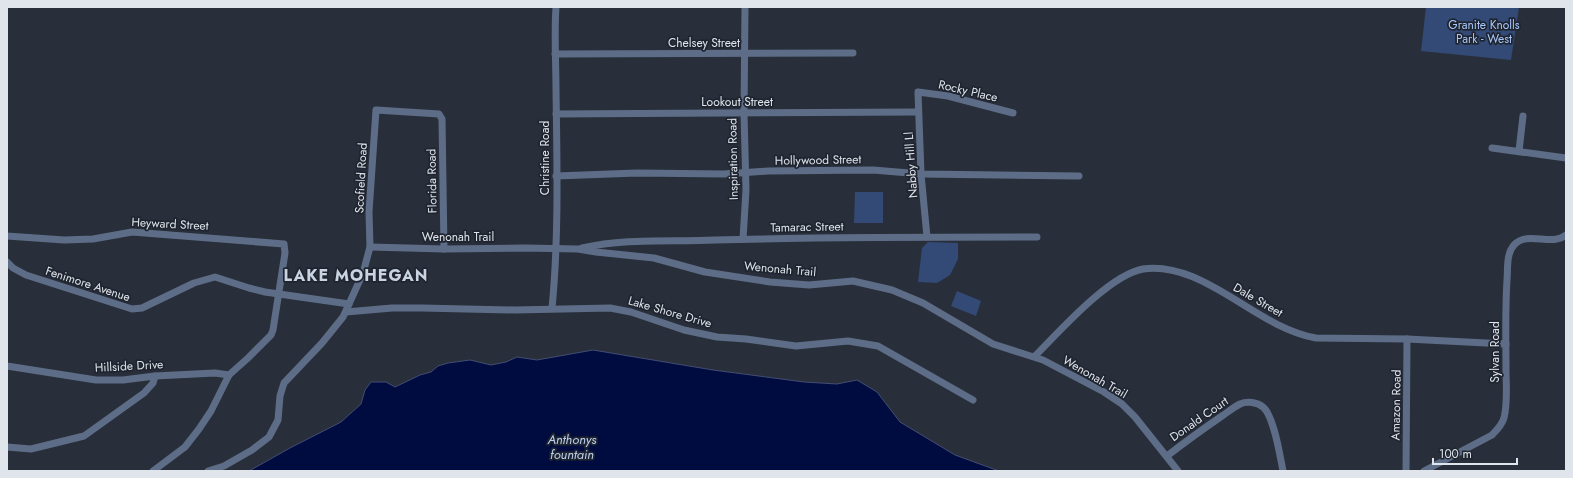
<svg xmlns="http://www.w3.org/2000/svg" width="1573" height="478" viewBox="0 0 1573 478" font-family="Jost,sans-serif">
<style>
.green{fill:#324a75}
.water{fill:#000c3f;stroke:#434d73}
.lines{fill:none;stroke-linecap:round;stroke-linejoin:round}
.street{stroke:#5e6d87;stroke-width:7}
.labels{text-anchor:middle;dominant-baseline:central;stroke-width:3.5;stroke-linejoin:round;paint-order:stroke}
.park-label{font-size:12px;fill:#a9c6f8;stroke:#1f2530}
.street-label{font-size:12px;fill:#e0e4eb;stroke:#1f2530}
.water-label{font-size:13px;font-style:italic;fill:#bccff1;stroke:#1f2530}
.district-label{font-size:16px;font-weight:bold;letter-spacing:1px;fill:#cad3e1;stroke:#1f2530}
</style>
<rect width="100%" height="100%" fill="#292f3a"/>
<!-- green -->
<g class="green">
<path d="M1426,7h93l-8,53 -90,-9z"/>
<path d="M855,192h28v31h-29z"/>
<path d="M928,242l30,1v16l-8,16 -13,8 -19,-1 4,-34z"/>
<path d="M957,291l24,10 -5,15 -25,-10z"/>
</g>
<!-- water -->
<path class="water" d="M593,350l120,20 91,12 33,2 20,-4 20,12 23,30 55,33 44,16h-750l41,-23 51,-26 20,-18 4,-14 6,-8h15l9,5 25,-12 11,-3 7,-6 10,-3 22,-3 21,5 15,-3 11,-5 20,3z"/>
<g class="lines">
<!-- street -->
<g class="street">
<path d="M555,54l298,-1"/>
<path d="M556,114l362,-2"/>
<path d="M1492,148l74,10"/>
<path d="M1519,151l4,-35"/>
<path d="M556,176l81,-3 87,1 44,-3 105,-1 48,4 158,2"/>
<path d="M7,236l57,4 29,-1 39,-7 152,12 1,9 -12,77 -2,5 -23,23 -19,17 -18,36 -12,18 -14,18 -32,24"/>
<path d="M927,237l-6,-63 -3,-82 30,4 65,17"/>
<path d="M743,239l3,-49 -2,-77 1,-106"/>
<path d="M370,247l74,2 81,-1 53,1 18,3 58,6 51,14 65,10 39,3 44,-4 39,9 31,13 70,41 50,16 61,32 18,12 13,13 43,54"/>
<path d="M582,248c44,-10 89,-6 133,-8 107,-3 215,-3 322,-3"/>
<path d="M7,262l6,6 13,7 106,34 10,-1 52,-25 21,-6 34,11 16,4 84,12"/>
<path d="M552,308c7,-72 5,-147 4,-219 0,-27 -2,-54 0,-82"/>
<path d="M346,312l46,-4h30l93,2 95,-2 21,4 53,18 33,7 29,2 50,7 52,-5 30,5 95,54"/>
<path d="M1035,356c24,-24 74,-81 108,-87 35,-5 68,16 96,33 24,15 49,31 77,36l91,1 99,5"/>
<path d="M7,366l89,14h27l32,-4 60,-3 14,2"/>
<path d="M7,447l24,2 53,-13 60,-43 9,-10 2,-7"/>
<path d="M1167,456c18,-14 36,-27 55,-40 6,-4 12,-9 18,-12 7,-3 17,-2 23,3 11,9 17,49 20,64"/>
<path d="M208,471l16,-5 28,-16 17,-13 9,-17 2,-24 4,-13 38,-40 21,-26 6,-13 14,-31 7,-26 -1,-35 7,-102 63,4 3,5 2,130"/>
<path d="M1406,471l1,-132"/>
<path d="M1424,471l68,-36c5,-5 10,-10 12,-17 4,-16 2,-34 2,-49 0,-30 -1,-59 1,-89 1,-11 -1,-26 7,-35 14,-15 37,2 52,-10"/>
</g>
</g>
<g class="labels">
<!-- park labels -->
<g class="park-label">
<text x="1484" y="25">Granite Knolls<tspan x="1484" dy="14">Park - West</tspan></text>
</g>
<!-- street labels -->
<g class="street-label">
<text x="704" y="43">Chelsey Street</text>
<text transform="translate(968 91) rotate(13)">Rocky Place</text>
<text x="737" y="102">Lookout Street</text>
<text transform="translate(545 158) rotate(-90)">Christine Road</text>
<text transform="translate(733 159) rotate(-91)">Inspiration Road</text>
<text transform="translate(818 160) rotate(-1)">Hollywood Street</text>
<text transform="translate(911 165) rotate(-94)">Nabby Hill Ll</text>
<text transform="translate(361 178) rotate(-87)">Scofield Road</text>
<text transform="translate(432 181) rotate(-91)">Florida Road</text>
<text transform="translate(170 224) rotate(3)">Heyward Street</text>
<text transform="translate(807 227) rotate(-1)">Tamarac Street</text>
<text x="458" y="237">Wenonah Trail</text>
<text transform="translate(780 269) rotate(5)">Wenonah Trail</text>
<text transform="translate(88 284) rotate(18)">Fenimore Avenue</text>
<text transform="translate(1258 300) rotate(30)">Dale Street</text>
<text transform="translate(670 312) rotate(16)">Lake Shore Drive</text>
<text transform="translate(1495 352) rotate(-90)">Sylvan Road</text>
<text transform="translate(129 366) rotate(-3)">Hillside Drive</text>
<text transform="translate(1095 377) rotate(30)">Wenonah Trail</text>
<text transform="translate(1396 405) rotate(-89)">Amazon Road</text>
<text transform="translate(1199 419) rotate(-35)">Donald Court</text>
</g>
<!-- water labels -->
<g class="water-label">
<text x="572" y="439">Anthonys<tspan x="572" dy="15">fountain</tspan></text>
</g>
<!-- district labels -->
<g class="district-label">
<text x="356" y="275">LAKE MOHEGAN</text>
</g>
</g>
<!-- border -->
<rect width="1573" height="478" fill="none" stroke="#e0e4eb" stroke-width="16"/>
<!-- scale -->
<path d="M1433 458v6h84v-6" fill="none" stroke="#e0e4eb" stroke-width="2"/>
<text x="1439" y="458" font-size="12" fill="#e0e4eb" stroke="#1f2530" stroke-width="3" paint-order="stroke">100 m</text>
</svg>
